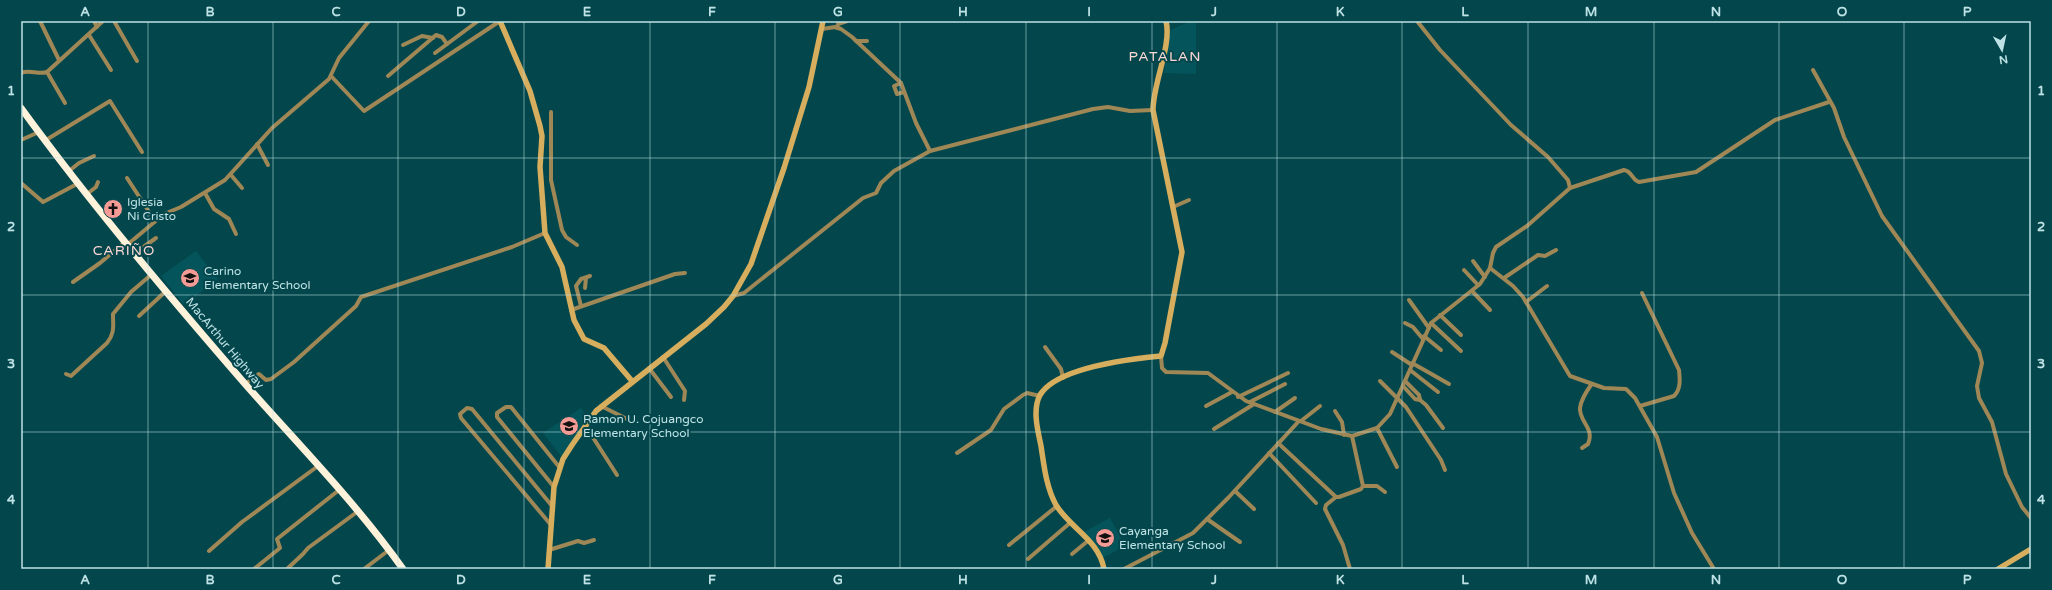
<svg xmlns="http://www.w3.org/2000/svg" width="2052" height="590" viewBox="0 0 2052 590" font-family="'Varela Round',sans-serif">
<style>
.built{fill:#04555b}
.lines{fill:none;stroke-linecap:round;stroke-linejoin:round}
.street{stroke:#a08756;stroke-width:4}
.secondary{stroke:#d6ae5d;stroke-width:5.5}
.highway{stroke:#fef2db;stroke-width:7}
.grid{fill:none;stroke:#bee2e5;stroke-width:1;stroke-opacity:0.55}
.labels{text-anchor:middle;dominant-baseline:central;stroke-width:4;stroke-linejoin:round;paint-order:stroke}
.poi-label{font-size:12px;fill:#bee2e5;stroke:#03474c;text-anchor:start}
.street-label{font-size:12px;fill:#bee2e5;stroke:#03474c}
.quarter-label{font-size:14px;letter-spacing:1px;fill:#fcd8d5;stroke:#03474c}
.neatline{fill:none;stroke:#bee2e5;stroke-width:1.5}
.grid-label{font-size:13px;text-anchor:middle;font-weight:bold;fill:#bee2e5}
</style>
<rect width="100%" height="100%" fill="#03474c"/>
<!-- built -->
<g class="built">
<path d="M1189,22l7,1v51l-32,-1 6,-43z"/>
<path d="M196,251l22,28 -34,26 -23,-29z"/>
<path d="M581,408l7,10 -26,39 -19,-24z"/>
<path d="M1110,518l15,28 -22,12 -19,-26z"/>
</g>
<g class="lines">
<!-- street -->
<g class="street">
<path d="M40,21l19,39"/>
<path d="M94,21l3,6"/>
<path d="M114,21l23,40"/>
<path d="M837,28l1,-4 9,-3"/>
<path d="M822,29l13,-2 6,2 11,8 49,46 15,40 14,28 163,-42 15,-2 22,4 23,-1"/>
<path d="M89,35l22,35"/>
<path d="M856,41h11"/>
<path d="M403,45l19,-9 11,2"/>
<path d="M435,53l43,-32"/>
<path d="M1813,70l21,38 10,29 38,79 97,135 3,12 -5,23 2,12 13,24 14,52 16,33 9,11"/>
<path d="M47,72l18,31"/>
<path d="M21,73c9,-4 17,2 26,-1l56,-51"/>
<path d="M331,76l33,35 136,-90"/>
<path d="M388,76l48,-41 6,2 5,7"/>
<path d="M901,83l-7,3 3,8 7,-2"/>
<path d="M551,112v68l11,50 4,7 11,8"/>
<path d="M21,140l18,-8"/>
<path d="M46,140l64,-39 32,51"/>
<path d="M257,144l11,21"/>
<path d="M69,171l10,-8 15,-7"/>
<path d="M231,175l11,13"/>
<path d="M127,178l28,43"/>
<path d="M21,183l22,19 34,-18"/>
<path d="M1570,188l54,-18c8,1 8,10 15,12l57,-10 79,-52 54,-18"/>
<path d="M205,193l9,16 15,10 7,15"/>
<path d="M87,194l9,-7 2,-5"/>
<path d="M1173,207l16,-7"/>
<path d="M127,245l37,-31 17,-7 44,-27 47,-52 57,-49 10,-21 30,-37"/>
<path d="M135,253l21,-15"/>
<path d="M1473,261l12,16"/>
<path d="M1490,268l23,18 10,11 47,79 34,12 22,1 9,9 22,39 17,56 18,40 22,36"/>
<path d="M1464,270l14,15"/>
<path d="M1504,278l34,-23 7,1 11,-6"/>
<path d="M73,282l27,-19 25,-21"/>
<path d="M585,288l1,-10"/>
<path d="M1472,291l18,19"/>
<path d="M733,296l11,-3 119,-95 13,-5 5,-10 13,-12 36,-20"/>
<path d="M1409,300l20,28"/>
<path d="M1526,302l21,-16"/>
<path d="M581,306l-5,-20 5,-7 9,-3"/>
<path d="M571,310l104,-36 10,-1"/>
<path d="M1440,315l21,20"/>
<path d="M139,316l27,-25"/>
<path d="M1405,323l8,4 10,12"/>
<path d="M1431,323l30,28"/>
<path d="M1424,336l17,14"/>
<path d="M1045,347l16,22 2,9"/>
<path d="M1392,352l20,13"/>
<path d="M1161,356l1,12 4,4 42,1 38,28 75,28 31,7 25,-8 13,-14 41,-91 49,-39 10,-16 3,-15 3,-6 31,-21 43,-38 -2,-8 -20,-23 -37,-32 -71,-75 -23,-29"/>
<path d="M663,357l22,34 -1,9"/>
<path d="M1412,363l37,21"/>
<path d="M649,368l22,29"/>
<path d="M1410,370l28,22"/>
<path d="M66,374l5,2 36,-33c8,-10 6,-17 6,-29l18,-22 21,-18"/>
<path d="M1380,381l26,26 35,53 4,10"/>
<path d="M1405,381l14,14 1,5"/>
<path d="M245,384l14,-10 7,6 5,-1 23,-17 62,-56 5,-9 151,-50 33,-14"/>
<path d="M1403,386l12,13 5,1 6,5 17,23"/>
<path d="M1238,397l50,-24"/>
<path d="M1250,402l35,-18"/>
<path d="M601,406l26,13"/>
<path d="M1206,406l26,-14"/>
<path d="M1640,406l34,-10c7,-7 6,-17 5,-26l-37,-77"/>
<path d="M1335,411l7,11 2,13"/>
<path d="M1275,412l20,-14"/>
<path d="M1301,421l19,-15"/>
<path d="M585,425l32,50"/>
<path d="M1377,428l20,39"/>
<path d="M1214,429l40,-25"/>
<path d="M1278,443l58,54h3l22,-8 2,-3 -11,-50"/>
<path d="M1582,448l6,-4c7,-16 -9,-22 -8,-36 1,-8 6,-16 11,-23"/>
<path d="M957,453l34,-23 13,-21 19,-14 4,-2 13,3"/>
<path d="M1269,453l47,50"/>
<path d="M1363,486h14l8,6"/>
<path d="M554,487l-57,-70v-4l9,-6h5l49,61"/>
<path d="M1235,491l19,18"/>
<path d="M1336,497l-10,8 -1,4 18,36 7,24"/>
<path d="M1207,519l33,23"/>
<path d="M551,525l-90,-107 -1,-4 7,-6 5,1 80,97"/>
<path d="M1009,545l48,-39"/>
<path d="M549,550l29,-9 6,2 10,-3"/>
<path d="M209,551l33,-29 76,-56"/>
<path d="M1072,554l17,-14"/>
<path d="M1028,559l43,-37"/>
<path d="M254,569l26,-21 -3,-9 62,-49"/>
<path d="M287,569l16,-15 5,-6 49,-36"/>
<path d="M364,569l25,-19"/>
<path d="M1124,569l69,-36 36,-36 70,-76"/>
</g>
<!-- secondary -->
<g class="secondary">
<path d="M500,21l30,70 10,35 2,10 -2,31 5,66 17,34 12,53 10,19 20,9 28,33"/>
<path d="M548,569l6,-82 9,-28 9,-14 24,-34 110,-87 18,-17 9,-11 18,-32 33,-96 25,-81 14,-66"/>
<path d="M1104,569c-5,-29 -34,-41 -48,-64 -10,-18 -12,-40 -15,-59 -3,-15 -9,-36 -1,-51 17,-28 90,-36 121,-39l4,-13 17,-91 -29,-142c0,-27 19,-65 13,-89"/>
<path d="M1998,569l33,-20"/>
</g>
<!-- highway -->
<path class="highway" d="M21,108c70,96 147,187 225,277 53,60 110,118 157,184"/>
</g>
<!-- grid -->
<path class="grid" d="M148,21v548M273,21v548M398,21v548M524,21v548M650,21v548M775,21v548M900,21v548M1026,21v548M1152,21v548M1277,21v548M1402,21v548M1528,21v548M1654,21v548M1779,21v548M1904,21v548M21,158h2010M21,295h2010M21,432h2010"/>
<!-- icons -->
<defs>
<g id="church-disc" transform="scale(1)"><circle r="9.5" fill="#f59b96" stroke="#03474c"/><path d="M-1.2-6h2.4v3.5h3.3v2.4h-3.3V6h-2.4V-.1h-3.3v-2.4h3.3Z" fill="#111"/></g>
<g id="school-disc" transform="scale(1)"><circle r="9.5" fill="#f59b96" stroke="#03474c"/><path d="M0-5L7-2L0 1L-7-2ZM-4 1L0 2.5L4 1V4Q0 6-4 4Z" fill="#111"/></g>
</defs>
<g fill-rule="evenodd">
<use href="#church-disc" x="113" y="209"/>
<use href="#school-disc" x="190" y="278"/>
<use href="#school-disc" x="569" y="426"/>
<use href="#school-disc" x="1105" y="538"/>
</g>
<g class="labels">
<!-- poi labels -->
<g class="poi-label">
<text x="127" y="202">Iglesia<tspan x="127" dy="14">Ni Cristo</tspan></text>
<text x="204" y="271">Carino<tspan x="204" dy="14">Elementary School</tspan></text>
<text x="583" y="419">Ramon U. Cojuangco<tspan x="583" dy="14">Elementary School</tspan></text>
<text x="1119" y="531">Cayanga<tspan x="1119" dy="14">Elementary School</tspan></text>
</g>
<!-- street labels -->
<g class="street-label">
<text transform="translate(225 343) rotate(50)">MacArthur Highway</text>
</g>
<!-- quarter labels -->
<g class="quarter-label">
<text x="1165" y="56">PATALAN</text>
<text x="124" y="250">CARIÑO</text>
</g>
</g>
<!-- border -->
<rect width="2052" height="590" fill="none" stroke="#03474c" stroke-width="44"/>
<!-- north arrow -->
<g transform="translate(2002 50) rotate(171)" stroke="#03474c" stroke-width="3" paint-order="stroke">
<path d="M0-3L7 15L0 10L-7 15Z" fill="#bee2e5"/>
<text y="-6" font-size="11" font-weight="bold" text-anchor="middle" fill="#bee2e5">N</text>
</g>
<rect x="22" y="22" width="2008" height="546" class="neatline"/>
<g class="grid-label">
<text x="85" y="16">A</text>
<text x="210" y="16">B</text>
<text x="336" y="16">C</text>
<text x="461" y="16">D</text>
<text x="587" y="16">E</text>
<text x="712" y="16">F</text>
<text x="838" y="16">G</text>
<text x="963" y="16">H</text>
<text x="1089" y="16">I</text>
<text x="1214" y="16">J</text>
<text x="1340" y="16">K</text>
<text x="1465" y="16">L</text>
<text x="1591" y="16">M</text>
<text x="1716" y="16">N</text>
<text x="1842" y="16">O</text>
<text x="1967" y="16">P</text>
<text x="11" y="95">1</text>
<text x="2041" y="95">1</text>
<text x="11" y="231">2</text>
<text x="2041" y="231">2</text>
<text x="11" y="368">3</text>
<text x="2041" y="368">3</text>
<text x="11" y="504">4</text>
<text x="2041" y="504">4</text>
<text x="85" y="584">A</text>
<text x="210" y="584">B</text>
<text x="336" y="584">C</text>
<text x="461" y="584">D</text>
<text x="587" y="584">E</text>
<text x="712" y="584">F</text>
<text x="838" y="584">G</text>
<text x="963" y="584">H</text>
<text x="1089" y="584">I</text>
<text x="1214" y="584">J</text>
<text x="1340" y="584">K</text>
<text x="1465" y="584">L</text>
<text x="1591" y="584">M</text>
<text x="1716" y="584">N</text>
<text x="1842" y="584">O</text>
<text x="1967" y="584">P</text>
</g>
</svg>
